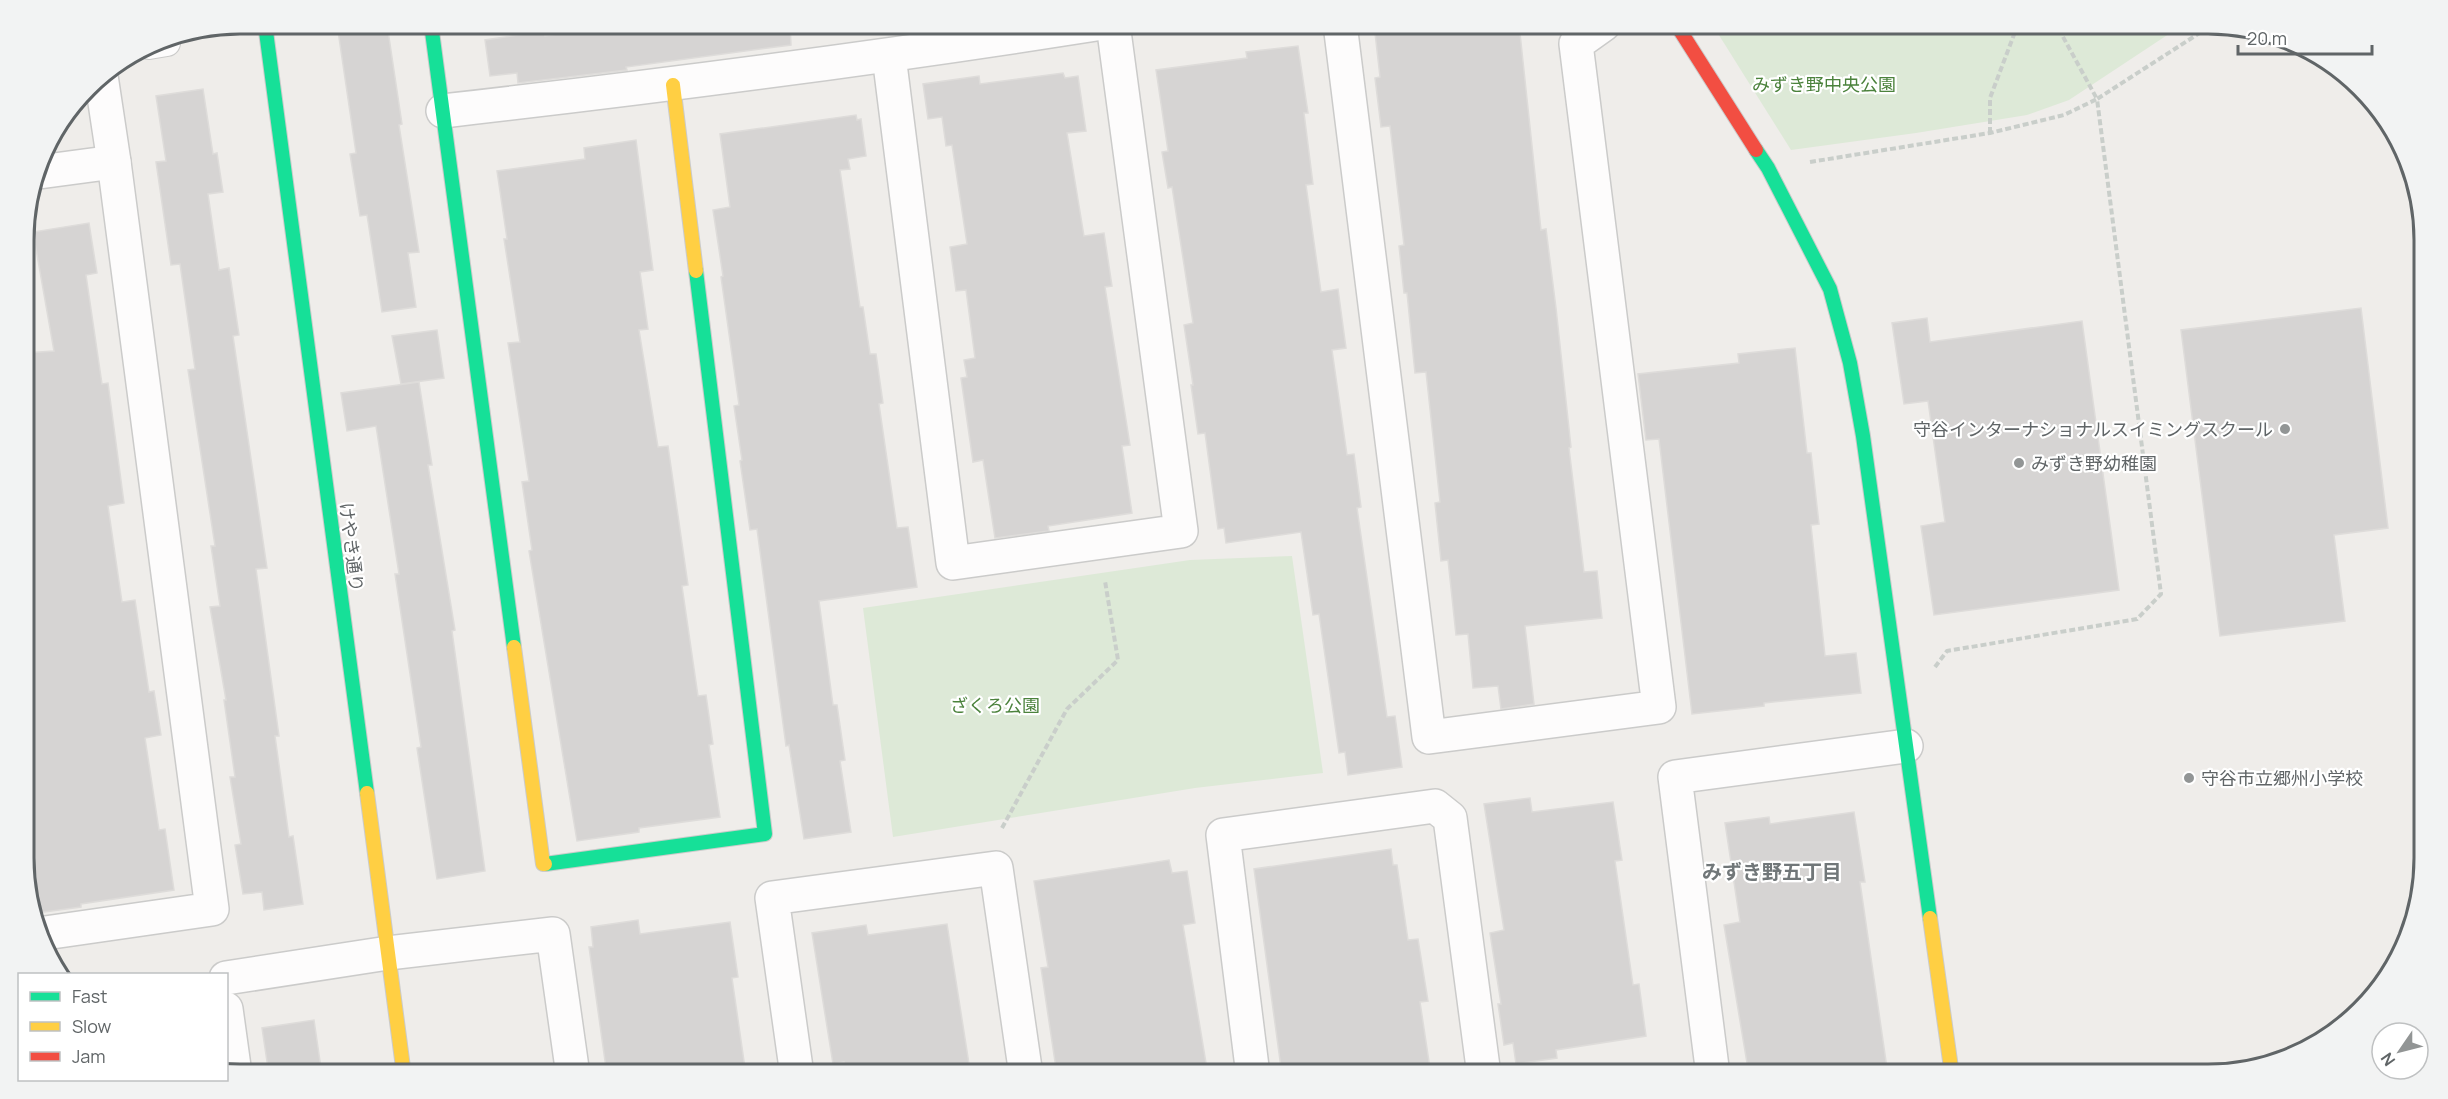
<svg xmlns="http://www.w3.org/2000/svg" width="2448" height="1099" viewBox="0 0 2448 1099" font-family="Manrope,'Noto Sans JP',sans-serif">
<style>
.green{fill:#dde9d7}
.building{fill:#d6d4d3;stroke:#dedcda;stroke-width:1.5}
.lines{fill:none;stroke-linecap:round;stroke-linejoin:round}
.lane-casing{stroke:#cbcbca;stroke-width:28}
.street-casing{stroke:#cbcbca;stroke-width:36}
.fast-casing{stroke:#cbcbca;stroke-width:16}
.slow-casing{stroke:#cbcbca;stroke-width:16}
.jam-casing{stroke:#cbcbca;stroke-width:16}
.path{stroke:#c9ceca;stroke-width:4;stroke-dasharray:6 3;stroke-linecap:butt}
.lane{stroke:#fdfcfc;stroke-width:26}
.street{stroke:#fdfcfc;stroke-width:33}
.fast{stroke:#16e098;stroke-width:14}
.slow{stroke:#ffcf43;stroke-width:14}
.jam{stroke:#f24e42;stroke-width:14}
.poi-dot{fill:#929595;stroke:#fff;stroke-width:2}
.labels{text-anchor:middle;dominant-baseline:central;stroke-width:4.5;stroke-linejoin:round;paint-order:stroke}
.park-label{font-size:18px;fill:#4b823c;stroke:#fff}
.poi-label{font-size:18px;fill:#606567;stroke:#fff;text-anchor:start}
.street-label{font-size:18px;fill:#606567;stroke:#fff}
.neighbourhood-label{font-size:20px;font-weight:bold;fill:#717779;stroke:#fff}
.rim{fill:none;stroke:#606567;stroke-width:3}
</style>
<rect width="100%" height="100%" fill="#efedea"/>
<!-- green -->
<g class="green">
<path d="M1712,24h472l-115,76 -42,15 -111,18 -125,17z"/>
<path d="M1292,556l31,217 -128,15 -302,49 -30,-229 327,-48z"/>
</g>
<!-- building -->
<g class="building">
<path d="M337,24h50l15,100 -3,1 20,127 -11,1 8,54 -34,5 -15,-97 -7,1 -10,-62 6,-1z"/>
<path d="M621,24h169l1,21 -165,22 1,3 -109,13 -1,-10 -27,3 -5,-36 59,-9 1,5z"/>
<path d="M1374,24h145l22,206 5,-1 10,79 15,139 -2,1 15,124 13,-1 5,47 -77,8 9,78 -33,5 -3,-23 -25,2 -5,-54 -12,1 -8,-75 -7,1 -6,-58 5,-1 -14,-130 -11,1 -8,-80h-3l-5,-47 5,-1 -14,-119 -9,1 -6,-49 5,-1z"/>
<path d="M1298,46l10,67h-4l9,71 -7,1 15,107 17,-3 8,59 -14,2 15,105 7,-1 7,53 -4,1 30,209 8,-1 7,51 -54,8 -3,-23 -6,1 -20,-139 -6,1 -12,-83 -75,11 -2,-15 -6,1 -13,-96 -7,1 -7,-49h2l-9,-60 9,-2 -21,-136 -4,1 -6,-36 6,-1 -12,-81 91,-12 -1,-6z"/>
<path d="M1063,73l2,5 13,-2 8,55 -19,2 17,103 20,-3 8,53 -7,1 25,158 -8,1 10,67 -84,13 1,5 -54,7 -12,-78 -10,2 -12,-84 6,-1 -3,-17 11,-2 -9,-68 -10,1 -6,-44 17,-3 -15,-99 -6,1 -4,-29 -14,2 -5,-35 56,-8 1,8z"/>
<path d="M203,89l10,65 4,-1 6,39 -15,2 11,76 10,-2 10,67 -6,1 34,232 -11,1 23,167h-4l14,101 4,-1 10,68 -39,6 -2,-18 -19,2 -8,-49 6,-1 -11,-67h5l-11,-77h2l-16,-93 10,-1 -9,-60h4l-27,-176 7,-1 -15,-105 -9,1 -15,-103 10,-1 -10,-65z"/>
<path d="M856,115l1,5 4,-1 5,37 -18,3 2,10 -10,1 20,137h3l7,47h6l7,49 -4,1 18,124 11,-1 9,60 -98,14 14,104h4l8,55 -5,1 11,71 -47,7 -15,-94 -3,1 -29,-217 -7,1 -10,-69 2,-1 -8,-54 5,-1 -18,-128 2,-1 -10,-66 17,-3 -10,-73z"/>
<path d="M636,140l17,130 -13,2 8,57 -9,1 19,117 10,-1 20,139 -6,1 16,110 8,-1 7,49 -4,1 11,72 -81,11v4l-62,9 -48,-290 3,-1 -10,-68 7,-1 -21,-138 12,-1 -16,-103h3l-10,-68 88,-12 -1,-11z"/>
<path d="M89,223l8,50 -11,2 16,109 6,-1 16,120 -16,3 14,96 13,-2 14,92 5,-1 7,44 -16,3 14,92 6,-1 9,61 -93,14v3l-44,6 -11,-26 -1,-534 29,-2 -21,-119z"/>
<path d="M2361,308l27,220 -54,7 11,86 -125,15 -39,-306z"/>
<path d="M1927,318l3,24 152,-21 37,269 -185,25 -13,-89 24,-4 -17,-121 -24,3 -12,-81z"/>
<path d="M437,330l7,48 -43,6 -9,-48z"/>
<path d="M1795,348l12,105h4l8,71 -8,1 14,131 31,-3 5,40 -97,10v3l-72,8 -33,-275 -13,1 -8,-66 101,-11 -1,-9z"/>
<path d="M419,382l13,83h-4l27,165 -3,1 33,240 -48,8 -20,-131 4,-1 -26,-173h4l-23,-148 -29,5 -6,-38z"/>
<path d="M1530,798l2,14 81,-10 9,58 -7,1 18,124 6,-1 7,52 -90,14 1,8 -41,6 -3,-21 -9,2 -6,-41h3l-11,-71 14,-3 -20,-126z"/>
<path d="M1854,812l11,70h-5l28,193h-139l-25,-150 16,-3 -15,-99 44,-6 1,7z"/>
<path d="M1391,849l2,16h4l11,75 10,-1 10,62 -8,1 11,73h-149l-28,-206z"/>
<path d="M1169,860l3,13 15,-2 8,52 -12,2 25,150h-151l-16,-107 7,-1 -14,-86z"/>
<path d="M638,920l2,14 90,-12 8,55 -6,1 14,97h-139l-18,-128h4l-2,-20z"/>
<path d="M947,924l23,146 -35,5h-89l-2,-13 -11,2 -21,-131 54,-8 2,10z"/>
<path d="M314,1020l8,55h-53l-7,-47z"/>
</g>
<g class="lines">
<!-- lane casing -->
<g class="lane-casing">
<path id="lane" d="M149,46l18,-3"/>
</g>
<!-- street casing -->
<g class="street-casing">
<g id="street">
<path d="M1340,24l89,713 230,-30 -83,-663 28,-20"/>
<path d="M889,56l64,507 228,-32 -68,-507"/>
<path d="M443,111c219,-25 436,-53 653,-87"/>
<path d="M39,172l75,-10"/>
<path d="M45,933l167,-24 -98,-747 -13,-86"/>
<path d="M226,978l162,-25 165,-19 20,141"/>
<path d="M226,1009l9,65"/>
<path d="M797,1075l-25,-177 224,-30 30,207"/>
<path d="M1253,1075l-30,-240 212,-29 15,12 34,257"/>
<path d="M1713,1075l-38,-298 231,-31"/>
</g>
</g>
<!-- fast casing -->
<g class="fast-casing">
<g id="fast">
<path d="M265,24l102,769"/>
<path d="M431,24l83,623"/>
<path d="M1756,150l12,18 62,121 20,74 13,73 67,482"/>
<path d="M545,864l220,-30 -69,-563"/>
</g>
</g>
<!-- slow casing -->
<g class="slow-casing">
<g id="slow">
<path d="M673,85l23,186"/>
<path d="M514,647l29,217h2"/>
<path d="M367,793l37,282"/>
<path d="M1930,918l22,157"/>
</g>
</g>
<!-- jam casing -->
<g class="jam-casing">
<path id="jam" d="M1676,24l80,126"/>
</g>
<!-- path -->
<g class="path">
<path d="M1990,133v-35l28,-74"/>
<path d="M1810,162l180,-29 74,-18 33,-16 -41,-75"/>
<path d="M1935,667l12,-16 190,-32 24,-25 -64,-495 115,-74"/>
<path d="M1002,828l65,-119 51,-49 -13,-79"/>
</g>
<!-- lane -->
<use href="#lane" class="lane"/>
<!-- street -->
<use href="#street" class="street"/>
<!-- fast -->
<use href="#fast" class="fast"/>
<!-- slow -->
<use href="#slow" class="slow"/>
<!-- jam -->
<use href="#jam" class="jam"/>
</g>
<!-- markers -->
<g class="poi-dot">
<circle cx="2285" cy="429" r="6"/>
<circle cx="2019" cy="463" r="6"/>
<circle cx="2189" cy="778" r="6"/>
</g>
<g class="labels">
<!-- park labels -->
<g class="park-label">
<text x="1824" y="84">みずき野中央公園</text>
<text x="995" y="705">ざくろ公園</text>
</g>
<!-- poi labels -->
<g class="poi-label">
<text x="2273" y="429" text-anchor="end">守谷インターナショナルスイミングスクール</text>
<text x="2031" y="463">みずき野幼稚園</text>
<text x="2201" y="778">守谷市立郷州小学校</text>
</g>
<!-- street labels -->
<g class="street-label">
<text transform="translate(352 547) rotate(83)">けやき通り</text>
</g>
<!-- neighbourhood labels -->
<g class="neighbourhood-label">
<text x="1772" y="871">みずき野五丁目</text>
</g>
</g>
<!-- crop -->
<path d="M0 0H2448V1099H0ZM240 34H2208A206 206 0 0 1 2414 240V858A206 206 0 0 1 2208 1064H240A206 206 0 0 1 34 858V240A206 206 0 0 1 240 34Z" fill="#f2f3f3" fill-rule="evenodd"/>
<path class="rim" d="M240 34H2208A206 206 0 0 1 2414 240V858A206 206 0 0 1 2208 1064H240A206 206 0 0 1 34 858V240A206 206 0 0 1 240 34Z"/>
<!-- legend -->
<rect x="18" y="973" width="210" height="108" fill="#ffffff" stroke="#bfc1c2" stroke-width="1.5"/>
<rect x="30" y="992" width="30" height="9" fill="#16e098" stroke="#bfc1c2" stroke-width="1.5"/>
<text x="72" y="1003" font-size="18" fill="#606567">Fast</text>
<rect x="30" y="1022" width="30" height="9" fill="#ffcf43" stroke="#bfc1c2" stroke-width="1.5"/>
<text x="72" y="1033" font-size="18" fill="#606567">Slow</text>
<rect x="30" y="1052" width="30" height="9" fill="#f24e42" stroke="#bfc1c2" stroke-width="1.5"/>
<text x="72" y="1063" font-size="18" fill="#606567">Jam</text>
<!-- north arrow -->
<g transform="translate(2400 1051) rotate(235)"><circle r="28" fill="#ffffff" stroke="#bfc1c2" stroke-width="1.5"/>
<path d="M0-4.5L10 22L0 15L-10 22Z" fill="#929595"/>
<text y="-9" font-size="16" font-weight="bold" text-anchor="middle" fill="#606567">N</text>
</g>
<!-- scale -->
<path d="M2238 45v9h134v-9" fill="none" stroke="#606567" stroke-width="3"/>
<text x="2247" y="45" font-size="18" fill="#606567" stroke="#ffffff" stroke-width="4.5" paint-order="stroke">20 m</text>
</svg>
